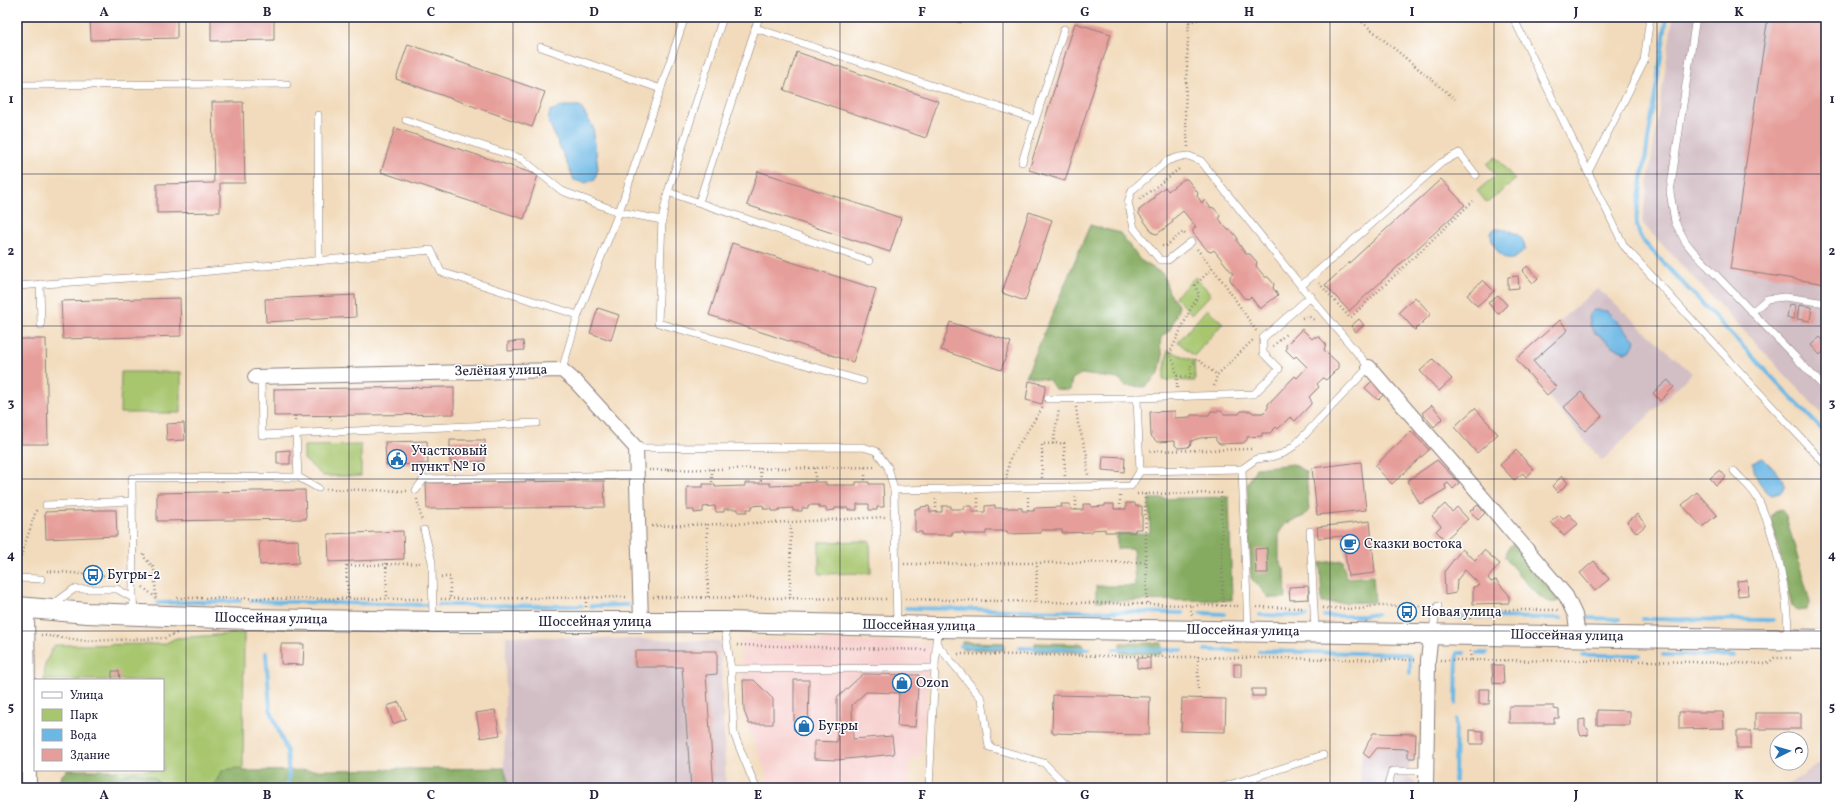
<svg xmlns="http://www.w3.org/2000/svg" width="1843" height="805" viewBox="0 0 1843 805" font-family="Vollkorn,serif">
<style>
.built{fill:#f7d0cf}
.industrial{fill:#d2bec5}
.green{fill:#a7c66e;stroke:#647454}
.forest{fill:#85ab61;stroke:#54664e}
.water{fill:#6cb8e5;stroke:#476d90}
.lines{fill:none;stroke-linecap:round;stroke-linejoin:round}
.stream{stroke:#6cb8e5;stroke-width:4}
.building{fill:#e69e9a}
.service-casing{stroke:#8a7e7c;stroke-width:8}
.minor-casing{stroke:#8a7e7c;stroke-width:16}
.secondary-casing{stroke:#8a7e7c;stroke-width:22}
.path{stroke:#8a7e7c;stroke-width:2.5;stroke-dasharray:1 3;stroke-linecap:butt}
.service{stroke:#fff;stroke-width:7}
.minor{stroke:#fff;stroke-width:14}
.secondary{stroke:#fff;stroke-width:20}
.grid{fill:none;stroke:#22223b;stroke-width:1;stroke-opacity:0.55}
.labels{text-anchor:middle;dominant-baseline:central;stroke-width:3;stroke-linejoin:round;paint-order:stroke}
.street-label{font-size:14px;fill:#22223b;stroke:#fff}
.poi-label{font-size:14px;fill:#22223b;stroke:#fff;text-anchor:start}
.neatline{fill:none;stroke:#22223b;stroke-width:1.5}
.grid-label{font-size:13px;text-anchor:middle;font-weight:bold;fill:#22223b}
</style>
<rect width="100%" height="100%" fill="#fff"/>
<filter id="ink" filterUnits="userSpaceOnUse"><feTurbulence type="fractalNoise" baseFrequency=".025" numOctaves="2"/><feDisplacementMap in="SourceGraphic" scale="8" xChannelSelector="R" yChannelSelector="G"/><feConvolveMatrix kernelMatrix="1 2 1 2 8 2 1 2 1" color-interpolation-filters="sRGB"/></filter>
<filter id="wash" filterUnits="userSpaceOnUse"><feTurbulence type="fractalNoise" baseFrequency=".012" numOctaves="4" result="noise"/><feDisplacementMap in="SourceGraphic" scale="16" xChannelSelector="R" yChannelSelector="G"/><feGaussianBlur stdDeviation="0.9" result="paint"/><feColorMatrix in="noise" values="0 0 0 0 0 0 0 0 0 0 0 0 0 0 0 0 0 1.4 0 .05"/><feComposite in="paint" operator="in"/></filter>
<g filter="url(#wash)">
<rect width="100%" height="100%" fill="#f2dbbc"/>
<!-- built -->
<path class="built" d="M741,639l190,4 -10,113 -11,4 -1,28h-141l-2,-18 -22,-52z"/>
<!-- industrial -->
<g class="industrial">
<path d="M1673,17h153v401l-184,-195z"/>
<path d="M1597,288l95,85 -90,88 -55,-66 -31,-36z"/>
<path d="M506,636l214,5 6,147h-216l-6,-20z"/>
<path d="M1373,733l43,1 -1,24 -6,7v12l6,5v6h-55l1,-31z"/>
<path d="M1826,759v29h-43z"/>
</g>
<!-- green -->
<g class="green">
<path d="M1496,157l19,23 -28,23 -10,-12 19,-16 -9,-11z"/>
<path d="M1195,277l16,17 -19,20 -17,-17z"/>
<path d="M1207,309l16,14 -29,33 -16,-14z"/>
<path d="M1168,350l26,11 1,20 -32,-1z"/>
<path d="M121,372h60v41h-61z"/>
<path d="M361,445v31h-38l-19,-17v-13z"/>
<path d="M870,541l1,32 -52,1v-32z"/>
<path d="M244,633l-1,138 -20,-1 -11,18h-21l-10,-2 -2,2h-17l-8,-11 -20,-5 -14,4 -5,-6h48v-90h-119l1,-16 9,-19 110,-1 12,-6z"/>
</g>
<!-- forest -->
<g class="forest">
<path d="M1090,225l30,8 20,27 23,14 6,18 10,15 -9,23 -9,7 -1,10 3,8 -4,18 -13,14 -21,-1 -5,-7 -39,-5 -9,5 -2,11 -15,-1 -6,-9 -23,-4z"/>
<path d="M1293,464l13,8 3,38 -5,6 -19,8 -6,9v28l6,9 1,28h-17l-18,-20 -4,-93 9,-17z"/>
<path d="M1229,497l3,103 -136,1v-15h39l-2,-37h-16v-15l33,-1 -1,-34z"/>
<path d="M1781,509l5,7 24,86 -4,8 -9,1 -5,-5 -21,-89 4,-6z"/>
<path d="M1513,543l46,58c-3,1 -6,2 -9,1 -13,-3 -37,-34 -45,-45l2,-8z"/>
<path d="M1343,560l3,18 27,-2 2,26 -53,1 -2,-40z"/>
<path d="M962,642l42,1v7l-42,-1z"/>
<path d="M1035,643l48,1v8l-48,-1z"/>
<path d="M1120,643h42l-1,11 -41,-1z"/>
<path d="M239,768l5,3 260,-3 6,20h-298l11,-18z"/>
<path d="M67,770h48l5,6 14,-4 20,5 8,11h-103l3,-13z"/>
</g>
<!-- water -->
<g class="water">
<path d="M563,106h17l13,21 5,42 -3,11 -10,3 -11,-3 -26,-60 2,-9z"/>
<path d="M1494,229c15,0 31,4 31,21 -12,11 -18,14 -28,0 -5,-7 -6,-10 -6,-18z"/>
<path d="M1594,310l13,1 29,30 -6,10 -5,1 -6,-2 -25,-18 -4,-7 -1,-11z"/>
<path d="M1763,458l20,21 2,7 -5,7 -8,2c-10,-5 -19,-21 -19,-33z"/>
</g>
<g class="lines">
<!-- stream -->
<g class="stream">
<path d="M1667,17l-30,195c-1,11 0,18 5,28l184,194"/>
<path d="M251,601l177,4"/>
<path d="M158,603l82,-2"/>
<path d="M439,605l143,1"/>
<path d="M591,606l37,-1"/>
<path d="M906,608l277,5"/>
<path d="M1201,613l23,1"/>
<path d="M1260,615l47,1"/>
<path d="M1324,616h38l15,-2"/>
<path d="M1446,617h16"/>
<path d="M1478,617l83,1"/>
<path d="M1588,618l32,1"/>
<path d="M1643,619l130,1"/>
<path d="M960,646l43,1"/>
<path d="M1020,648l69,1"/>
<path d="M1114,649l68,1"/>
<path d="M1205,650l34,1"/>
<path d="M1259,651l147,3 4,3v16"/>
<path d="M266,653l4,56 17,43 2,25 -3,11"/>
<path d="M1477,653h9"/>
<path d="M1583,655h56"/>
<path d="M1663,655l71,1"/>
<path d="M1456,704l1,-51h7"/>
<path d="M1455,781l1,-61"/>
</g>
</g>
<g id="blocks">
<!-- building -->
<g class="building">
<path d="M90,17h87v21l-86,2z"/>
<path d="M211,17h63v23l-63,1z"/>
<path d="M942,17h21l-2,6z"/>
<path d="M1768,17h58v267l-96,-15z"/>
<path d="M1075,23l36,11 -46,147 -36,-11z"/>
<path d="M408,44l137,48 -13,35 -136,-48z"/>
<path d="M797,52l141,49 -12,37 -142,-48z"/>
<path d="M212,102h31l2,81h-25v29l-63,1v-29l57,-1z"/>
<path d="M395,128l143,47 -14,44 -143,-47z"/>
<path d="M758,171l143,47 -11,34 -143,-47z"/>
<path d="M1184,179h3l11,14 -1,3 5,7 3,-3 5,7 4,1 6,7 -1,3 4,6 5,6h3l6,7v4l9,13h4l7,8 -1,4 9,11h3l6,7 -1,4 5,7 -18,14 -9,-12 -3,2 -4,-1 -14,-18v-4l3,-2 -19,-24 -3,2 -3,-1 -15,-18v-4l3,-2 -13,-16 -11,9 1,2 -16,12 -4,-1 -14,-19v-4l16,-12v-3l10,-8 3,4z"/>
<path d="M1441,179l24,26 -116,106 -24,-26z"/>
<path d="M1029,212l23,8 -27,81 -23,-8z"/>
<path d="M732,243l144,46 -23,73 -144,-47z"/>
<path d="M1527,266l11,12 -5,5 -11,-12z"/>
<path d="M1518,276l1,12 -11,1v-12z"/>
<path d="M1483,280l11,11 -17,15 -10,-11z"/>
<path d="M355,295l1,22 -90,5 -1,-23z"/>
<path d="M1498,295l9,10 -9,9 -10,-11z"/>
<path d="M1415,297l16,17 -16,16 -16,-18z"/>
<path d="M180,298l1,38 -118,3 -2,-38z"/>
<path d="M1789,304l7,1 -2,14 -7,-1z"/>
<path d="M1799,305l13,2 -2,14 -13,-2z"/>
<path d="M598,308l21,7 -8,25 -21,-7z"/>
<path d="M1359,319l5,6 -8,7 -5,-6z"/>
<path d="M1560,320l8,10 -35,31 23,26 -9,8 -31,-36z"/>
<path d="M950,322l61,20 -10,28 -60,-20z"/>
<path d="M1302,329l10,10 2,-2h5l7,7 -2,6 14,13v5l-12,12 -3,-2 -6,6 2,3 -10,10 2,3v4l-16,17 -5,-4 -12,12 -2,-2 -6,6h-8v3l-15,1v3l-4,3 -23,1 -4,-3v-4l-16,1 -9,3v3l-3,3 -10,1 -3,-3v-4l-18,1 -6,-6 -1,-24 25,-1v7l15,-1 1,-2h18l2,-4h10l3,3h15l2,-3h10l2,2h10l5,-5v-4l27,-28 2,2 10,-11 -11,-11 -2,2 -8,-8v-5z"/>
<path d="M1820,337l6,6v6l-6,6 -9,-10z"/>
<path d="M19,339h27l2,105h-27z"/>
<path d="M523,341l1,9 -16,1v-9z"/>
<path d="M1433,359l19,20 -13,12 -19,-20z"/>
<path d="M1668,380l6,7 -14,14 -7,-8z"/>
<path d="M1029,381l17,4 -4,19 -16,-4z"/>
<path d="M1372,381l13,12 -7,7 -13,-12z"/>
<path d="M454,387v27l-180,2v-27z"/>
<path d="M1581,392l21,24 -17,15 -21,-24z"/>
<path d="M1432,405l11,13 -9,9 -12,-14z"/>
<path d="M1475,408l23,26 -21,19 -23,-26z"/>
<path d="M184,423l1,17 -18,1 -1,-17z"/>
<path d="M1411,431l18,19 -37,34 -17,-18z"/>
<path d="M450,440h35v21l-35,1z"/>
<path d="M427,441l1,23 -42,1 -1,-23z"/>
<path d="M290,450v14h-13v-13z"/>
<path d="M1516,450l18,20 -8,7 -3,-4 -9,7 -14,-15z"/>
<path d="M1103,456l22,1 -1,15 -22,-2z"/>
<path d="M1437,460l22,23 -6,6 -5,-6 -3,2 1,4 -26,15 -13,-23z"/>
<path d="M1361,462l5,48 -49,5 -5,-47z"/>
<path d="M1720,470l6,7 -10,8 -6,-7z"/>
<path d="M1562,476l6,7 -10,10 -6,-7z"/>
<path d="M586,481h18l1,26 -178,2 -1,-26z"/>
<path d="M815,482h11v3h30v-3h13v2h14l1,23h-7v3h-8v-6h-12v6h-9v-2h-13v2l-9,1v-3h-7v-3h-11v3h-6v3h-9v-3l-14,1v2h-7v-2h-8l-1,-4 -11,1v3h-5v3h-9v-3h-14v3h-8l-1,-6 -12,1v5l-9,1v-3h-7v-23h16v-3h12v3l30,-1v-3h25v3l30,-1v-2z"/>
<path d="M305,490l1,29 -149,2v-28z"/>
<path d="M1697,492l20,23 -15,12 -20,-22z"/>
<path d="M1126,503h9v3h7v23h-7v3h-30v-3l-13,1v2l-30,1v-3h-21v3l-33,1 -1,-3h-21v3h-22v-2h-12v3h-30v-3h-7v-23h6v-2l8,-1 1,6h12v-6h9v3h13v-3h8v6h13v-6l10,-1v3h27v3h12v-3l28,-1 -1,-3h9l1,6h12v-6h8v3l14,-1v-2h9v5h12z"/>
<path d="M1445,504l7,8 5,-5 11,12 -23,21 -9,-9 5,-5 -9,-10z"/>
<path d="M1478,505l7,8 -7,7 -8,-9z"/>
<path d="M100,510h16l1,26 -71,3 -1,-27z"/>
<path d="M1569,514l9,10 -14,12 -13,-14 8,-7 4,4z"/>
<path d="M1637,514l9,11 -9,8 -10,-11z"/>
<path d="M1370,521l5,52 -27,3 -5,-40 -25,2 -1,-11z"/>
<path d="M403,531l1,28 -75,3 -1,-28z"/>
<path d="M298,540l1,23 -39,2 -1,-24z"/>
<path d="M1267,548l1,25h-12l-1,-24z"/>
<path d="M1462,549l13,11 9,-10 16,14 -12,14 3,4 5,-2 13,15v8l-36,1v-17l7,-2 -15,-15 -8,10 -1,13 -11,2 -1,-23z"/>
<path d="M1594,561l15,18 -14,12 -15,-18z"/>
<path d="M1747,580l1,15 -10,1 -1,-15z"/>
<path d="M1308,586l1,13 -19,1 -1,-13z"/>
<path d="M281,644h23l-1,21 -22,-1z"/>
<path d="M635,651h82v23l-11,1 8,113h-23l-9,-121h-47z"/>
<path d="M1137,658h13v11l-13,-1z"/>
<rect x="1234" y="664" width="7" height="13"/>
<path d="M1492,665h11l1,19 -11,-1z"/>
<path d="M112,671h7l1,9 -8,-1z"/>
<path d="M863,674l56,1 -4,52 -18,-1 2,-33 -33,-1 -14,13 1,34 39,-3 2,18 -57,6 -23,-1v-18l23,1v-44z"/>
<path d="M743,680h11l19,19v25h-24l-5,-13z"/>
<path d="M794,680h15l-1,50h-14z"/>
<rect x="1252" y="689" width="13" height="7"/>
<path d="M1479,689h11l-1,15h-10z"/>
<path d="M1053,695l97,2 -1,38 -97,-2z"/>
<path d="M1182,698l44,1 -1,33 -44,-1z"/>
<path d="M399,702l7,17 -13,5 -6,-18z"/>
<path d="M1509,706h45v3l5,1v8h-5v5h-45z"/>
<path d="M495,710l5,25 -19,3 -5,-25z"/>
<path d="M1597,710l33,1v14h-33z"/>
<path d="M1679,712h44l1,16 -45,1z"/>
<rect x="1755" y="713" width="46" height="16"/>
<path d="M1585,719v8l3,2v6l-7,1 -2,-6v-10z"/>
<path d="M1470,730l13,1v13h-13z"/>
<rect x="1737" y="731" width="14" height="17"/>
<path d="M1373,733l43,1 -1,24h-7v-9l-31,-1 -8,10 -6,-5z"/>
</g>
</g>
</g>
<g filter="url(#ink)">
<use href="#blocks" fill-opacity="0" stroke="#8a7e7c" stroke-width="1"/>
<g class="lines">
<!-- service casing -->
<g class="service-casing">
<g id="service">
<path d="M1513,17l111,229 202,219"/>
<path d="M1696,17l-26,175 5,30 10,19 7,9 134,139"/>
<path d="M755,28l280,91"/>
<path d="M541,47l120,42"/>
<path d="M17,85l270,-1"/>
<path d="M318,115l1,145"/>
<path d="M406,120l116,39 40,32 57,21 66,-195"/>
<path d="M1022,162l42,-133"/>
<path d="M1588,172l56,-111 6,-44"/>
<path d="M668,192l201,69"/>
<path d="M699,202l60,-185"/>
<path d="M662,220l6,-28 55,-175"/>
<path d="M1191,242l-23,18h-8l-26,-32 -6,-26 4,-12 35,-29 12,-4 10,-1 12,5 100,125 68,81 -75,79 -10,7 -13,4 -15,2 -14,10 6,161"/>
<path d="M40,284l1,41"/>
<path d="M17,286l152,-11 262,-25 10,22 137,43"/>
<path d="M1301,286l140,-123 18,-10 17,22"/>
<path d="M1752,312l15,-13 18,-2 41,6"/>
<path d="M562,370l16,-55 41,-103 43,8 -4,103 205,58"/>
<path d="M261,377l1,58 275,-12"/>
<path d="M1048,399l89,-1"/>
<path d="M296,433l2,44"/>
<path d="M636,448l227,-1 13,4 12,16 6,23 3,135"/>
<path d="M1242,469l-102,2 -3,-73 117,-4 25,-25 -16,-16v-15l48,-42"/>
<path d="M1734,471c7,8 19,18 24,28 19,41 30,93 30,138"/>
<path d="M416,490l8,-11 214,-4"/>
<path d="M894,490l237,-4 9,-15"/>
<path d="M46,505l86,-4"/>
<path d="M424,530l8,32 1,60"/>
<path d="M1310,531l5,99"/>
<path d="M17,578l24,1"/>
<path d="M133,598l-1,-120 166,-1 20,11"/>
<path d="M51,606l23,-17h43l16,9 1,15"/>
<path d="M724,623l7,46 3,65 22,54"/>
<path d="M1432,632l6,-26"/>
<path d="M936,643l46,56 7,48 55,16 25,25"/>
<path d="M731,669l204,-1"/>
<path d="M17,708l12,-2"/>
<path d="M929,788l8,-161"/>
<path d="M1220,788l103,-33"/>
<path d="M1387,788l5,-17h35"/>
</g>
</g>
<!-- minor casing -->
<g class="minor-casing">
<g id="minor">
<path d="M1369,367l98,112 99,117 9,19 3,21"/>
<path d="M255,377l307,-7 15,13 59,65 5,174"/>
<path d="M27,608l2,180"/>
<path d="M1426,788l2,-128 3,-26"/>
</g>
</g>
<!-- secondary casing -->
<g class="secondary-casing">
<path id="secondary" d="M17,607l70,6 160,6 186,3h291l213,5 889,13"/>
</g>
<!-- path -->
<g class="path">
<path d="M1356,17l99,82"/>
<path d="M1189,22l18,-5"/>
<path d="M1188,147l-3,-36 4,-94"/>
<path d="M1140,199l39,-30"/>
<path d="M1162,246h4l17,-14 3,3"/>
<path d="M1197,249l27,34 33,49"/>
<path d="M1319,283l31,35 123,-117"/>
<path d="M1302,318l6,-2 8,5"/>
<path d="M1273,346l13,-12"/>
<path d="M1177,376l-3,-14 -5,-7 22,-47 8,-13 -4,-10 18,-17"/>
<path d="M1214,386l3,-11 36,-35"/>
<path d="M1177,388v-12l13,1 1,-12 6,-6 20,16"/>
<path d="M1076,407l2,16 9,32 1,22"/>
<path d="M295,416v8"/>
<path d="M330,416l1,7"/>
<path d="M1053,444l6,-35"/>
<path d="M1150,451l102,-2"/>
<path d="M865,467v15"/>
<path d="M760,468l1,15"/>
<path d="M815,468v14"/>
<path d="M667,469h12"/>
<path d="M712,469v15"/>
<path d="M649,470l226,-3"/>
<path d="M1042,478v-34l22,-1 1,35"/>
<path d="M1006,479l4,-21 33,-51"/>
<path d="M326,489l81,2"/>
<path d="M1137,494l84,-1 2,113"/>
<path d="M1145,494l2,111"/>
<path d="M1120,496v13"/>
<path d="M1028,497v14"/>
<path d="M1076,497v13"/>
<path d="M978,498v14"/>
<path d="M417,499l5,22"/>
<path d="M936,499v13"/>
<path d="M707,524l1,73"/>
<path d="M652,526l139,-4 94,-5"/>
<path d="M144,554v3l10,11 2,30"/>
<path d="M386,559l1,40"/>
<path d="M346,561l2,38"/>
<path d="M904,564l242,-2"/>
<path d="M347,566l75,-3"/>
<path d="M17,568l19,-57 3,-2"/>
<path d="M47,571l76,6"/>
<path d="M441,577h9v22"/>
<path d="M143,587l13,11"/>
<path d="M653,597l235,2"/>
<path d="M177,598l247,1"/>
<path d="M790,598l1,-76"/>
<path d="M441,599l187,-2"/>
<path d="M905,599l333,7"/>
<path d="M1036,603l1,-40"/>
<path d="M1191,606l1,9"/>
<path d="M586,607v-10"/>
<path d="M1257,607l47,1"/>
<path d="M1323,608l38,1 12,-3h56"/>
<path d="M1470,619v-9h88"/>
<path d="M41,635l46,6 78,-3 12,-5"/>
<path d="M737,645l191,5"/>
<path d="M1470,651l1,9"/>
<path d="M958,654l457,6"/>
<path d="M1198,656v39"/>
<path d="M1440,660l210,1 117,3 7,-6h19"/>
</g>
<!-- service -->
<use href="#service" class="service"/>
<!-- minor -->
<use href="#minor" class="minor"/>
<!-- secondary -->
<use href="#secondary" class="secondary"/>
</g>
</g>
<!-- grid -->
<path class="grid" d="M186,17v771M349,17v771M513,17v771M676,17v771M840,17v771M1003,17v771M1167,17v771M1330,17v771M1494,17v771M1657,17v771M17,174h1809M17,326h1809M17,479h1809M17,631h1809"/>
<!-- icons -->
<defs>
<g id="civic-ring" transform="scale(1)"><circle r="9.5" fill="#fff" stroke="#1f6fb2" stroke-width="1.5"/><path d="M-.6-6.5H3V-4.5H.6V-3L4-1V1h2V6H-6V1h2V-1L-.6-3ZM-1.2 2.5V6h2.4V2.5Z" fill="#1f6fb2"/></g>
<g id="cafe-ring" transform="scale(1)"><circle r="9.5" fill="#fff" stroke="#1f6fb2" stroke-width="1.5"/><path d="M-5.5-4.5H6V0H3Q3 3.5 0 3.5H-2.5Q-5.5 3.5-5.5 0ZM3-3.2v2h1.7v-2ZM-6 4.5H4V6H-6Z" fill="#1f6fb2"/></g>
<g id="bus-ring" transform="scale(1)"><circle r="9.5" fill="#fff" stroke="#1f6fb2" stroke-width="1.5"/><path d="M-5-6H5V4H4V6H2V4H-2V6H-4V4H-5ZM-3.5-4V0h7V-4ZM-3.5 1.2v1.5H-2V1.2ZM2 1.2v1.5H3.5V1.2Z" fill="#1f6fb2"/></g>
<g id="shop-ring" transform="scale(1)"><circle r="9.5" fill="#fff" stroke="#1f6fb2" stroke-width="1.5"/><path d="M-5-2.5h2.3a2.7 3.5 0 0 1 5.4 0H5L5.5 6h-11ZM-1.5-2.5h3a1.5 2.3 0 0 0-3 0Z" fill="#1f6fb2"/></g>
</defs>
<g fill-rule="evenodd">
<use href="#civic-ring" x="397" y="459"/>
<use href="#cafe-ring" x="1350" y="544"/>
<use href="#bus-ring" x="93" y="575"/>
<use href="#bus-ring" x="1407" y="612"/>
<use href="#shop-ring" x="902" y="683"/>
<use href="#shop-ring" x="804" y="726"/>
</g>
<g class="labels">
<!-- street labels -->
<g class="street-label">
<text transform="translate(501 371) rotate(-1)">Зелёная улица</text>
<text transform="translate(271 619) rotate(1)">Шоссейная улица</text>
<text x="595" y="622">Шоссейная улица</text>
<text transform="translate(919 626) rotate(1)">Шоссейная улица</text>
<text transform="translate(1243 631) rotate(1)">Шоссейная улица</text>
<text transform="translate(1567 636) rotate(1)">Шоссейная улица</text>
</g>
<!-- poi labels -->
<g class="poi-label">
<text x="411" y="451">Участковый<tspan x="411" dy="16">пункт № 10</tspan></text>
<text x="1364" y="544">Сказки востока</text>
<text x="107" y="575">Бугры-2</text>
<text x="1421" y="612">Новая улица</text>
<text x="916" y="683">Ozon</text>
<text x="818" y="726">Бугры</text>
</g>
</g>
<!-- margin -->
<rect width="1843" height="805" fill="none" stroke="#fff" stroke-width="44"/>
<!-- legend -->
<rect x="34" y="679" width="130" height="92" fill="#ffffff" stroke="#a7a7b1"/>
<rect x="42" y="692" width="20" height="6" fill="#ffffff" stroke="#a7a7b1"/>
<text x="70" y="699" font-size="12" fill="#22223b">Улица</text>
<rect x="42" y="709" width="20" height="12" fill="#a7c66e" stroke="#a7a7b1"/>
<text x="70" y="719" font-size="12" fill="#22223b">Парк</text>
<rect x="42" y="729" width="20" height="12" fill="#6cb8e5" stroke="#a7a7b1"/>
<text x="70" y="739" font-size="12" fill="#22223b">Вода</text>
<rect x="42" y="749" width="20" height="12" fill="#e69e9a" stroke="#a7a7b1"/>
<text x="70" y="759" font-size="12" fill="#22223b">Здание</text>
<!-- north arrow -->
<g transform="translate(1789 751) rotate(85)"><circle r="19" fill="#ffffff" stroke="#a7a7b1"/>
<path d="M0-3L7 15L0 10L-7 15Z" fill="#1f6fb2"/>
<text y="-6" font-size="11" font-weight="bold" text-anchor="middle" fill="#22223b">С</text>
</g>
<rect x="22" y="22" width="1799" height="761" class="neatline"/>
<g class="grid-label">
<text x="104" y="16">A</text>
<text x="267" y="16">B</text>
<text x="431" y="16">C</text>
<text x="594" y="16">D</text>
<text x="758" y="16">E</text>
<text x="922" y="16">F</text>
<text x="1085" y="16">G</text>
<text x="1249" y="16">H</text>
<text x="1412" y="16">I</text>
<text x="1576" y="16">J</text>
<text x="1739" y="16">K</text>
<text x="11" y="103">1</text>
<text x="1832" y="103">1</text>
<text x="11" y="255">2</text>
<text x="1832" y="255">2</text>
<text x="11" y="407">3</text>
<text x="1832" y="407">3</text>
<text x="11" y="559">4</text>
<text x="1832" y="559">4</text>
<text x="11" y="711">5</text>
<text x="1832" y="711">5</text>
<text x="104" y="799">A</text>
<text x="267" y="799">B</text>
<text x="431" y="799">C</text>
<text x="594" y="799">D</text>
<text x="758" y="799">E</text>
<text x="922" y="799">F</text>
<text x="1085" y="799">G</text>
<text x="1249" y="799">H</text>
<text x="1412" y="799">I</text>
<text x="1576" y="799">J</text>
<text x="1739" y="799">K</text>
</g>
</svg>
